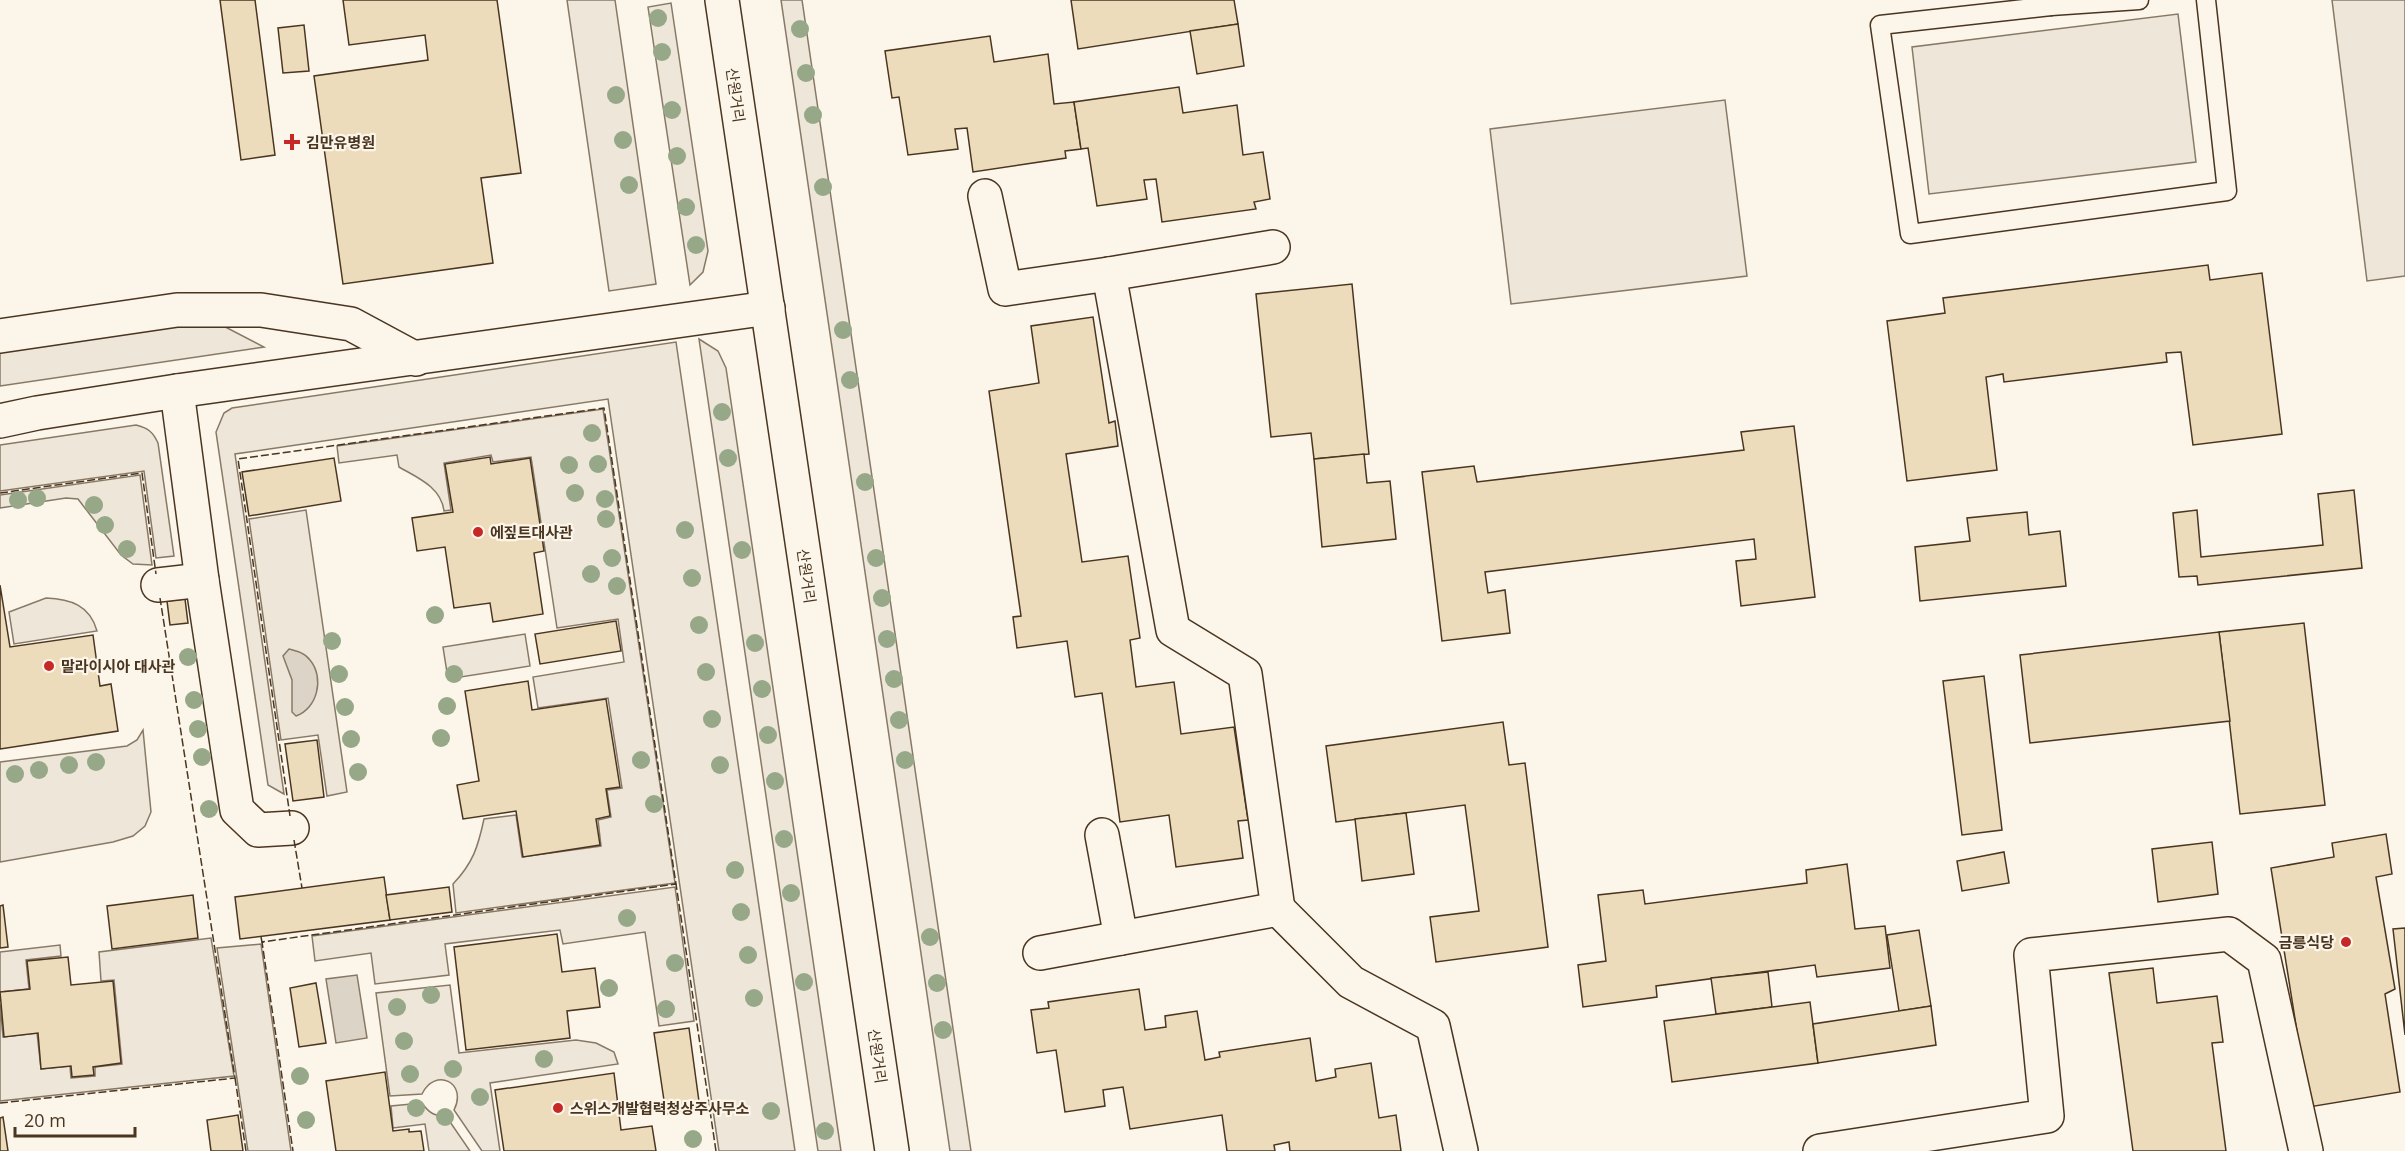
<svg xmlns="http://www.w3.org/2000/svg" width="2405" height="1151" viewBox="0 0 2405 1151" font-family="'Open Sans','Noto Sans KR',sans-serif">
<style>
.green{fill:#ede6d9;stroke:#887966;stroke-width:1.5}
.water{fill:#dcd4c6;stroke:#887966;stroke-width:1.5}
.building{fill:#ecdcbc;stroke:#4a3520;stroke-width:1.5}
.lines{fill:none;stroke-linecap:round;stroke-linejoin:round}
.lane-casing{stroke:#4a3520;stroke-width:21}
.street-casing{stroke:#4a3520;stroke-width:36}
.secondary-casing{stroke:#4a3520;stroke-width:36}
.lane{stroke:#fbf6e9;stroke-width:18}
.street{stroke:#fbf6e9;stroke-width:33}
.secondary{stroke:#fbf6e9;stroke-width:33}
.fence{stroke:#4a3520;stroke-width:1.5;stroke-dasharray:8 3;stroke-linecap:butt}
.tree{fill:#96a887}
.poi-dot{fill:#c62828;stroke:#fbf6e9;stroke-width:2}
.labels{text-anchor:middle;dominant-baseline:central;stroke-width:4.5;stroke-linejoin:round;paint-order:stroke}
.street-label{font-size:15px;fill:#4a3520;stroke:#fbf6e9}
.poi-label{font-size:15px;font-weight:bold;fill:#4a3520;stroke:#fbf6e9;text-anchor:start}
</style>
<rect width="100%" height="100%" fill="#fbf6e9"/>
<!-- green -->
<g class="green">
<path d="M567,0h48l41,284 -47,7z"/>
<path d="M781,0h21l169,1151h-21z"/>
<path d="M2332,0h73v276l-38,5z"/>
<path d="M671,3l37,248 -5,21 -13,13 -42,-278z"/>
<path d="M2178,14l18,148 -267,32 -17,-147z"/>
<path d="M1725,100l22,176 -236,28 -21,-175z"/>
<path d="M206,317l58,30 -264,39v-38z"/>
<path d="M699,339l19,12 8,17 115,783h-23z"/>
<path d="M676,342l119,809h-76l-111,-752 -373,55 49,340 -16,-9 -52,-353 8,-19 8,-5z"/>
<path d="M603,409l72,474 -219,30 -3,-29c20,-21 25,-37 31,-65l32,-4 6,42 79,-11 -3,-26 13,-3 -4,-27 15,-2 -14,-90 -70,10 -5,-31 91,-15 -6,-43 -61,9 -26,-171 -38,5 -2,-7 -47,8 7,47 -7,1c-3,-24 -26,-33 -45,-44l-2,-12 -58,8 -2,-17z"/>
<path d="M136,425c12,3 17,7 22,18l16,113 -18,2 -12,-87 -144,20v-46z"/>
<path d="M140,475l12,90 -19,-1 -12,-9 -43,-56 -12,-1 -66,10v-13z"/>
<path d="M306,510l41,282 -20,4 -9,-61 -37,5 -32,-221z"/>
<path d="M46,598c24,1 44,7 51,33l-83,13 -5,-32z"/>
<path d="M525,634l5,32 -82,13 -5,-32z"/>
<path d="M143,730l8,82 -6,14 -12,10 -20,6 -113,20v-100l127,-16 10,-6z"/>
<path d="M675,887l19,134 -35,5 -14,-94 -82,12 -3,-14 -115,14 4,31 -74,9 -4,-31 -56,8 -3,-25z"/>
<path d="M211,938l23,138 -234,25v-97l3,33 34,-4 4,36 29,-3 1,12 24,-2v-9l27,-3 -8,-84 -13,1 -2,-29z"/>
<path d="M261,944l30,207h-43l-31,-203z"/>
<path d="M60,945l1,11 -35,4 3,29 -29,3v-40z"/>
<path d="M450,985l9,68 117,-13 20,3 18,9 4,12 -128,19 10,68h-18l-28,-41c14,-28 -19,-43 -32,-16l-32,2 -14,-103z"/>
<path d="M422,1103c7,10 12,13 24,13l24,35h-41l-4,-27 -32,4 -2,-22z"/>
</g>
<!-- water -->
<g class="water">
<path d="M289,649c8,2 16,4 21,11 15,18 7,49 -14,56l-4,-4v-32l-9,-24z"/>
<path d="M357,975l10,63 -31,5 -10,-64z"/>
</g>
<!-- building -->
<g class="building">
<path d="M220,0h35l20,155 -34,5z"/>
<path d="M343,0h154l24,173 -40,5 12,85 -150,21 -29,-208 114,-16 -3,-25 -76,10z"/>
<path d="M1071,0h163l4,24 -160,25z"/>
<path d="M1238,24l6,42 -47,8 -7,-43z"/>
<path d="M304,25l5,46 -26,2 -5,-45z"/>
<path d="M990,36l4,26 54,-8 6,50 20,-2 7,47 -16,2 1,7 -93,14 -6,-44 -12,1 3,20 -50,6 -9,-58 -7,1 -7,-47z"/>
<path d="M1179,87l4,26 54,-8 6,50 20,-3 7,47 -16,3 2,7 -94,13 -6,-43 -12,1 3,19 -50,7 -9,-58 -7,1 -7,-47z"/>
<path d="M2208,265l2,15 52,-7 20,161 -89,11 -12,-93 -15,1 1,9 -163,20 -1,-8 -17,3 11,93 -90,11 -20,-160 58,-8 -2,-15z"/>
<path d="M1352,284l17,170 -55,5 -3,-26 -40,4 -15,-143z"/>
<path d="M1093,317l16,106 6,-2 3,25 -52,8 16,108 46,-6 12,82 -10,2 6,47 38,-5 7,52 53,-7 14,93 -10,1 5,37 -67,9 -7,-52 -49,7 -18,-129 -27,4 -8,-56 -50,7 -4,-31 8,-1 -32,-225 50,-8 -8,-57z"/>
<path d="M1794,426l21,171 -74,9 -5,-45 20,-2 -2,-20 -269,33 3,21 17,-3 5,43 -68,8 -20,-169 52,-6 3,16 267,-32 -3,-18z"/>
<path d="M1364,454l3,29 23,-2 6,58 -74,8 -8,-88z"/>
<path d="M490,457l1,7 39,-6 14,93 -10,2 9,61 -50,8 -3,-19 -36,5 -9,-61 -28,4 -5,-33 41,-6 -8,-48z"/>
<path d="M334,458l7,43 -92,15 -7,-44z"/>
<path d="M2354,490l8,78 -164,17 -1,-9 -18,1 -6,-64 24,-3 4,47 122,-12 -5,-51z"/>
<path d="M2027,512l2,23 31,-4 6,55 -146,15 -5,-54 55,-6 -3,-23z"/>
<path d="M0,585l10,62 83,-12 7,51 11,-2 7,47 -118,18z"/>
<path d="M185,599l3,24 -18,2 -3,-24z"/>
<path d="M616,621l5,30 -81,13 -5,-30z"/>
<path d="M2304,623l21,182 -85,9 -21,-182z"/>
<path d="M2219,632l11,89 -200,22 -10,-88z"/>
<path d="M1984,676l18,154 -40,5 -19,-154z"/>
<path d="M528,681l4,29 74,-11 14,88 -14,2 4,27 -14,3 4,26 -77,12 -7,-46 -53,8 -6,-34 22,-4 -14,-90z"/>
<path d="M1503,722l6,43 16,-2 23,184 -112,15 -6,-45 49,-6 -14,-106 -129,17 -10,-76z"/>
<path d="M317,740l7,57 -31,4 -8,-57z"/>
<path d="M1406,813l8,61 -52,7 -7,-62z"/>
<path d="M2386,834l6,40 -16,3 19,112 -10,5 15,98 -91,15 -38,-239 63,-11 -2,-14z"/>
<path d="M2212,842l6,52 -60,8 -6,-53z"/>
<path d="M2004,852l5,31 -47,8 -5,-30z"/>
<path d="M1847,864l8,65 30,-3 5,42 -73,9 -2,-12 -159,21 1,11 -74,10 -5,-42 28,-4 -8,-66 45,-5 2,14 162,-21 -1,-13z"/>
<path d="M384,877l6,43 -150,19 -5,-42z"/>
<path d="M449,887l3,25 -62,8 -4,-25z"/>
<path d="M193,895l5,43 -86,11 -5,-43z"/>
<path d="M3,905l5,42 -8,1v-42z"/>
<path d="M2405,928v107l-12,-106z"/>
<path d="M1919,930l12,76 -32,5 -12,-76z"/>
<path d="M557,934l5,38 33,-4 5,39 -33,4 3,27 -104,12 -12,-103z"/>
<path d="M68,957l3,28 42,-4 8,82 -28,4 1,8 -22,2 -1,-11 -30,3 -3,-36 -34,4 -4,-45 30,-3 -3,-28z"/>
<path d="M2153,968l4,35 60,-7 6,46 -11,1 14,108h-93l-24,-178z"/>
<path d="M1768,972l4,35 -56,7 -5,-36z"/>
<path d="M316,983l10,60 -27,4 -9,-59z"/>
<path d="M1139,989l6,41 21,-3 -1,-11 32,-5 8,49 15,-3 -1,-5 91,-14 6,43 20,-4 -1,-8 36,-6 8,55 17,-3 5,36h-111l-1,-9 -15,3 1,6h-48l-5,-36 -92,14 -7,-42 -20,3 2,16 -40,6 -9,-62 -19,3 -6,-43 18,-2 -1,-6z"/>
<path d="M1810,1002l8,61 -146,19 -8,-61z"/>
<path d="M1931,1006l5,39 -118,18 -5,-39z"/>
<path d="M689,1028l11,81 -34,5 -12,-81z"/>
<path d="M385,1072l8,59 16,-2v3l12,-1 3,20h-88l-10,-70z"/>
<path d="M614,1073l7,57 31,-4 4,25h-152l-9,-61z"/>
<path d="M238,1115l5,36h-32l-4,-31z"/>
<path d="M3,1117l5,34h-8v-33z"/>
</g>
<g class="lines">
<!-- lane casing -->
<g class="lane-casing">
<g id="lane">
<path d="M2050,0l1,6 88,-6"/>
<path d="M2051,6l-171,19 30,209 317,-43 -21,-191"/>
</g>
</g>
<!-- street casing -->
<g class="street-casing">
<g id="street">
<path d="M985,196l20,93 104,-15 164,-27"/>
<path d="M1109,274l64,356 72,44 33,235"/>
<path d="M0,336l177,-26h84l90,14 65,35"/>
<path d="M177,391l25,189 35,230 21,20 34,-2"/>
<path d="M0,421l37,-8 140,-22 591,-83"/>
<path d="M158,585l44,-5"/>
<path d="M1102,835l19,103"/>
<path d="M1040,953l238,-44 73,73 82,44 28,125"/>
<path d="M1820,1151l227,-35 -16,-161 198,-21 35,26 42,191"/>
</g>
</g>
<!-- secondary casing -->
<g class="secondary-casing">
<path id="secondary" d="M722,0l170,1151"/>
</g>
<!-- lane -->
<use href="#lane" class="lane"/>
<!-- street -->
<use href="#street" class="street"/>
<!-- secondary -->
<use href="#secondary" class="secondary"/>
<!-- fence -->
<g class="fence">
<path d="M0,493l142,-20 14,101"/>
<path d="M294,840l8,48"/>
<path d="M674,884h2l40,267"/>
<path d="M261,937l1,5 414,-58 -72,-476 -366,51 52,357"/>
<path d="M264,942h-2l31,209"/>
<path d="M235,1078l11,73"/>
<path d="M0,1103l235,-25 -75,-480"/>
</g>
</g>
<!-- trees -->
<g class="tree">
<circle cx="658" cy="18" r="9"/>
<circle cx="800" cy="29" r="9"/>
<circle cx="662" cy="52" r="9"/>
<circle cx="806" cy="73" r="9"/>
<circle cx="616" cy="95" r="9"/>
<circle cx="672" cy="110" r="9"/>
<circle cx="813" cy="115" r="9"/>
<circle cx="623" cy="140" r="9"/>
<circle cx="677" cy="156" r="9"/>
<circle cx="629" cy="185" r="9"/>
<circle cx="823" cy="187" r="9"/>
<circle cx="686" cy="207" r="9"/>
<circle cx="696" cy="245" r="9"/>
<circle cx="843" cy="330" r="9"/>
<circle cx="850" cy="380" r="9"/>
<circle cx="722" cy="412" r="9"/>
<circle cx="592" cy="433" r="9"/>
<circle cx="728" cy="458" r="9"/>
<circle cx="598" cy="464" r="9"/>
<circle cx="569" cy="465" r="9"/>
<circle cx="865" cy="482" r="9"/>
<circle cx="575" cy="493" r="9"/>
<circle cx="37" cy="498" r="9"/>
<circle cx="605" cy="499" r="9"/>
<circle cx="18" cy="500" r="9"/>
<circle cx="94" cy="505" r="9"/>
<circle cx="606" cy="519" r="9"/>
<circle cx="105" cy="525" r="9"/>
<circle cx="685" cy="530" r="9"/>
<circle cx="127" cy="549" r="9"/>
<circle cx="742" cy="550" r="9"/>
<circle cx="612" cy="558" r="9"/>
<circle cx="876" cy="558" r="9"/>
<circle cx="591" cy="574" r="9"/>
<circle cx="692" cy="578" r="9"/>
<circle cx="617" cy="586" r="9"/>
<circle cx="882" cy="598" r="9"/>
<circle cx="435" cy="615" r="9"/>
<circle cx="699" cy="625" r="9"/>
<circle cx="887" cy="639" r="9"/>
<circle cx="332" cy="641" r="9"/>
<circle cx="755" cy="643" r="9"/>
<circle cx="188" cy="657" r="9"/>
<circle cx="706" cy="672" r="9"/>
<circle cx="339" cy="674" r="9"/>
<circle cx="454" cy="674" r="9"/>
<circle cx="894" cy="679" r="9"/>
<circle cx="762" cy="689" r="9"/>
<circle cx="194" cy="700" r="9"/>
<circle cx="447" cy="706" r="9"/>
<circle cx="345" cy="707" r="9"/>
<circle cx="712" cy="719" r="9"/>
<circle cx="899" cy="720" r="9"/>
<circle cx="198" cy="729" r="9"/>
<circle cx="768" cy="735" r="9"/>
<circle cx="441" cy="738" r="9"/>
<circle cx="351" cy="739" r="9"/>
<circle cx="202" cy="757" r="9"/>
<circle cx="641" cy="760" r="9"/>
<circle cx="905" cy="760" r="9"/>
<circle cx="96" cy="762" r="9"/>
<circle cx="69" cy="765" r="9"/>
<circle cx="720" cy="765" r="9"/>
<circle cx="39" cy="770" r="9"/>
<circle cx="358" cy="772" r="9"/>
<circle cx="15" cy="774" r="9"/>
<circle cx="775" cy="781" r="9"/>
<circle cx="654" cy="804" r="9"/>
<circle cx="209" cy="809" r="9"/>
<circle cx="784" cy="839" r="9"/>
<circle cx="735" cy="870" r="9"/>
<circle cx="791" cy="893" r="9"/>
<circle cx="741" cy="912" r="9"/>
<circle cx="627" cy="918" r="9"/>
<circle cx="930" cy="937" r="9"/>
<circle cx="748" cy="955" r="9"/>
<circle cx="675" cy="963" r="9"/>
<circle cx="804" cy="982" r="9"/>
<circle cx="937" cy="983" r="9"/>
<circle cx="609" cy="988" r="9"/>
<circle cx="431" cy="995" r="9"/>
<circle cx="754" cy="998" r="9"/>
<circle cx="397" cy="1007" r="9"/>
<circle cx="666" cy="1009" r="9"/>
<circle cx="943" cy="1030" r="9"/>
<circle cx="404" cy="1041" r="9"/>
<circle cx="544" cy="1059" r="9"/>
<circle cx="453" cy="1069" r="9"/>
<circle cx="410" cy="1074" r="9"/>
<circle cx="300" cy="1076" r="9"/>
<circle cx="480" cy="1097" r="9"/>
<circle cx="416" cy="1108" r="9"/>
<circle cx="771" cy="1111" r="9"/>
<circle cx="445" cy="1117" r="9"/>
<circle cx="306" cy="1120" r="9"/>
<circle cx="825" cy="1131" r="9"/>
<circle cx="693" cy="1139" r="9"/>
</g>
<!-- markers -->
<g class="poi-dot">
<path d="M289 133h6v6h6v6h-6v6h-6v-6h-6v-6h6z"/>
<circle cx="478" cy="532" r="6"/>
<circle cx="49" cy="666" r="6"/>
<circle cx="2346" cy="942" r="6"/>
<circle cx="558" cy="1108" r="6"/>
</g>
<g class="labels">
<!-- street labels -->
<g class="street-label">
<text transform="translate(736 95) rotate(82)">산원거리</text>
<text transform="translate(807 576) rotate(82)">산원거리</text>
<text transform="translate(878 1056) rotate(82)">산원거리</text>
</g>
<!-- poi labels -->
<g class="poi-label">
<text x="306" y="142">김만유병원</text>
<text x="490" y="532">에짚트대사관</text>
<text x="61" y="666">말라이시아 대사관</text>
<text x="2334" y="942" text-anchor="end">금릉식당</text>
<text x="570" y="1108">스위스개발협력청상주사무소</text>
</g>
</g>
<!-- scale -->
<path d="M15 1127v9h120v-9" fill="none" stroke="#4a3520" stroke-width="3"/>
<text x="24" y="1127" font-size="18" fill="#4a3520" stroke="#fbf6e9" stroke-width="4.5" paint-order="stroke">20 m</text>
</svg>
